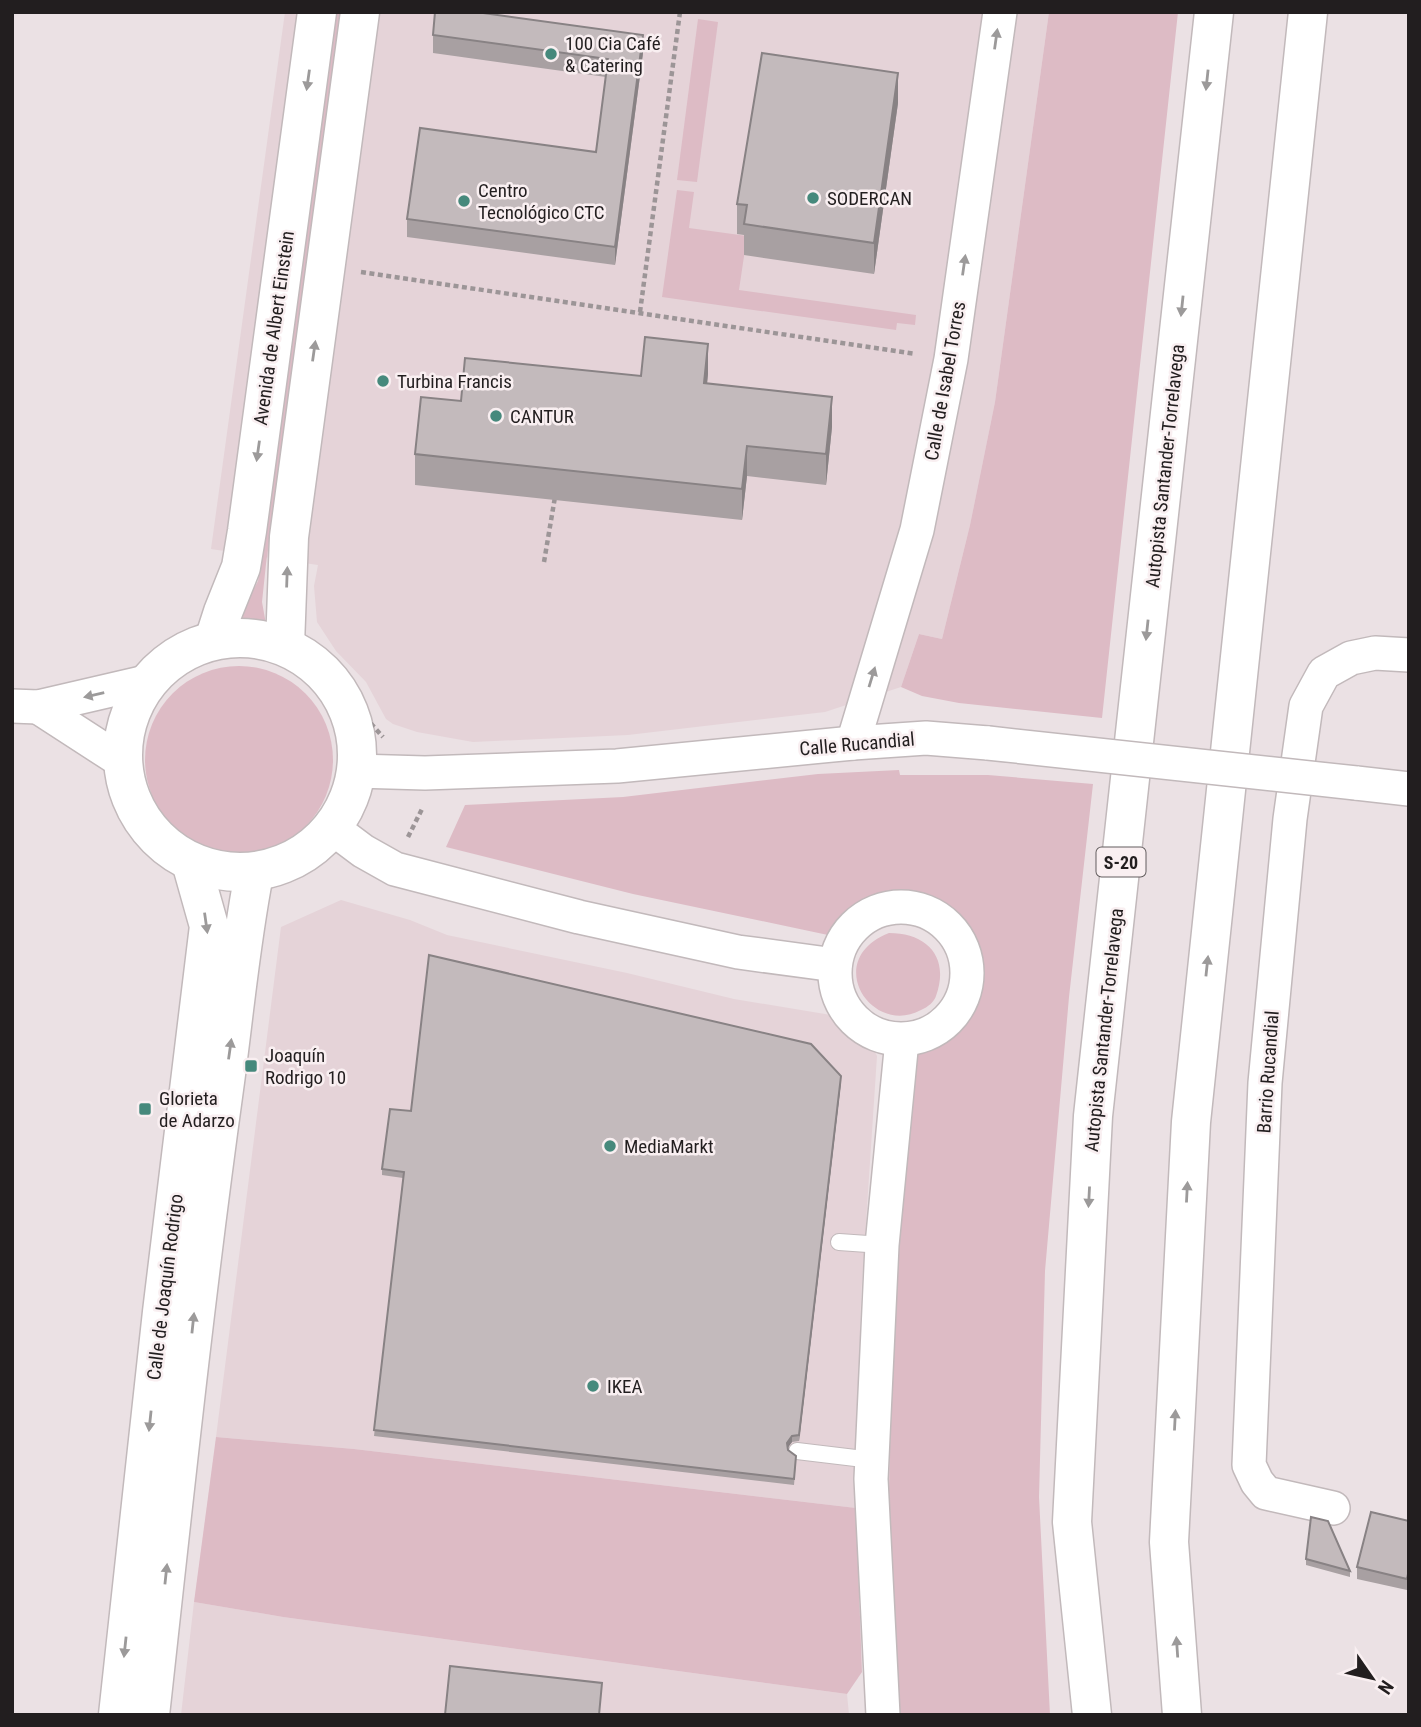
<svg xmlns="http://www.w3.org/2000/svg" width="1421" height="1727" viewBox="0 0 1421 1727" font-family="'Roboto Condensed',sans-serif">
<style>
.built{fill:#e5d3d8}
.green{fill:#ddbbc5}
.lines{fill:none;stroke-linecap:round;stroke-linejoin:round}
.service-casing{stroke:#c2b9bb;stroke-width:18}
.minor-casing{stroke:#c2b9bb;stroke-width:36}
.secondary-casing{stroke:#c2b9bb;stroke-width:41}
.motorway-casing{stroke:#c2b9bb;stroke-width:41}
.path{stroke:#9c9597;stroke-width:4.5;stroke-dasharray:5 3.5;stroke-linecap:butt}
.service{stroke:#fff;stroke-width:16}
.minor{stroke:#fff;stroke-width:33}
.secondary{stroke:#fff;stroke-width:38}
.motorway{stroke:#fff;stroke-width:38}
.minor-bridge-casing{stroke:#c2b9bb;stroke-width:36;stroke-linecap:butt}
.minor-bridge{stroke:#fff;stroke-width:33}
.wall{fill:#a8a0a2}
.shaded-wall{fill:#888284}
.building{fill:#c3babc;stroke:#888284;stroke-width:2}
.oneway{fill:#9c9a9a}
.poi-dot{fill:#46897c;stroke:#f9eff1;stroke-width:2.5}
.labels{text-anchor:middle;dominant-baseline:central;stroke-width:5;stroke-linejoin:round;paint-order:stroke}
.shield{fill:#f9eff1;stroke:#625d5e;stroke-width:2}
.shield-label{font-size:18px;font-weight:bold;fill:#221e1f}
.poi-label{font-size:19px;fill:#221e1f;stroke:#f9eff1;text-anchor:start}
.street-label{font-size:19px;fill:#221e1f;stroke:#f9eff1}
</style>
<rect width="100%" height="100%" fill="#ebe1e4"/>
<!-- built -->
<g class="built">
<path d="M285,12h764l-54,390 -25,123 -28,114 -23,-5 -18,53 -76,25 -197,23 -155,7 -56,-10 -24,-8 -7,-5 -20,-37 -30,-31 -19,-29 -3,-36 4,-21 -107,-16z"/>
<path d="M341,900l69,20 37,15 180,38 107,26 97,16 10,12 32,21 4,8 -16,242 -5,210 -502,-59 -138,-12 65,-510z"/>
<path d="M194,1602l89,15 564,77 2,21h-668z"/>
</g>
<!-- green -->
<g class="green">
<path d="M335,12h5l-74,552 -4,38 4,22 -30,-2 22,-41z"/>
<path d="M1049,12h129l-76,706 -143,-15 -37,-7 -21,-9 18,-53 23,5 28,-114 25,-123z"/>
<path d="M698,19l20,3 -21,160 -20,-2z"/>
<path d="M677,190l17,2 -5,36 58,8 -8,54 177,25 -1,10 -18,-2 -1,7 -234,-33z"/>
<circle cx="239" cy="760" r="94"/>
<path d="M899,770l1,5h88l105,9 -24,213 -24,274 -6,226 11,218h-151c-3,-65 -10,-131 -10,-196 0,-156 11,-311 23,-466 18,-16 41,-18 54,-41 37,-64 -17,-132 -88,-116 -22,6 -31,32 -50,39l-195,-41 -187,-47 19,-42 158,-8 195,-23z"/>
<path d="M889,933c38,0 61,24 47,63 -2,6 -8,11 -15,14 -49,27 -100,-50 -32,-77z"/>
<path d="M216,1437l138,12 502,59 6,164 -15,22 -564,-77 -89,-15z"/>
</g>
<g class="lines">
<!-- service casing -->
<g class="service-casing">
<g id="service">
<path d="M839,1242l43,3"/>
<path d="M797,1451l75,9"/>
</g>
</g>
<!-- minor casing -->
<g class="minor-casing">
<g id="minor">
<path d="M12,706l26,1 112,-26"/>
<path d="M38,707l85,55"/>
<path d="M853,743l64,-213 34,-171 49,-347"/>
<path d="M356,771l69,2 192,-7 236,-23 73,-5 62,5"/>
<path d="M1356,783l53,6"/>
<path d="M331,827l32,24 32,18 184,48 159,35 97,13"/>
<circle cx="901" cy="973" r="66"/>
<path d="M1333,1508l-67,-15 -9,-11 -8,-17 16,-382 25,-264 16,-113 18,-33 27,-15 24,-5 34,2"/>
<path d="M883,1715l-12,-236 11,-234 20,-205"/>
</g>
</g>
<!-- secondary casing -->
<g class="secondary-casing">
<g id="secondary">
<circle cx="240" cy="755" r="117"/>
<path d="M214,640l9,-28 18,-45 6,-36 70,-519"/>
<path d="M285,645l4,-108 71,-525"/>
<path d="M118,1715l44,-403 47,-386 -18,-64"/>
<path d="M150,1715c23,-209 45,-418 74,-626 10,-72 16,-144 30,-215"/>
</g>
</g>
<!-- motorway casing -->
<g class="motorway-casing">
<g id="motorway">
<path d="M1092,1715l-20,-193 21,-406 121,-1104"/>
<path d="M1182,1715l-13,-173 22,-420 117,-1110"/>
</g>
</g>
<!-- path -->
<g class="path">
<path d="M361,272l555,82"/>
<path d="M640,312l40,-300"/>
<path d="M544,562l11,-65"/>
<path d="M321,655l30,36 14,26 18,20"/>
<path d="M408,837l15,-30"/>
</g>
<!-- service -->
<use href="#service" class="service"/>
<!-- minor -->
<use href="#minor" class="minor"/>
<!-- secondary -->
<use href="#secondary" class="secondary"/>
<!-- motorway -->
<use href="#motorway" class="motorway"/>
<!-- minor-bridge casing -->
<g class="minor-bridge-casing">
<path id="minor-bridge" d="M988,743l368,40"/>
</g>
<!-- minor-bridge -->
<use href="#minor-bridge" class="minor-bridge"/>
</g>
<!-- wall -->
<g class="wall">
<path d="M433,35l210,18 -28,212 -208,-28v-18l189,-67 10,-75 -173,-24z"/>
<path d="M898,103l-24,171 -130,-19v-20l-7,-1v-30z"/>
<path d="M708,374l-1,9 125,44 -6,58 -79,-9 -5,44 -327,-35v-31l46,-53z"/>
<path d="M841,1082l-42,359 -7,1 -5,6 9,13 -2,24 -420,-49 29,-258 -21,-3v-6l29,-58z"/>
<path d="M1409,1521l-2,69 -50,-11v-12z"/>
<path d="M1306,1559l44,12v6l-44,-12z"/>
</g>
<!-- shaded-wall -->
<g class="shaded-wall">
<path d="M643,35v18l-28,212v-18z"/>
<path d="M898,73v30l-24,171v-31z"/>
<path d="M708,344v30l-4,39v-30z"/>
<path d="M832,397v30l-6,58v-31z"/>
<path d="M747,446v30l-5,44v-31z"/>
<path d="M841,1076v6l-42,359v-6z"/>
<path d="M792,1436v6l-5,7v-6z"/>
<path d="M1409,1569v11l-2,10v-11z"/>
</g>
<!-- building -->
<g class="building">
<path d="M435,12h41l167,23 -28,212 -208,-28 13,-91 176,24 12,-93 -175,-24z"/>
<path d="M762,53l136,20 -24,170 -130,-19 3,-19 -10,-1z"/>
<path d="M645,337l63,7 -4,39 128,14 -6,57 -79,-8 -5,43 -327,-35 6,-57 40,4 4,-43 176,18z"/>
<path d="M429,955l382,89 30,32 -42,359 -7,1 -5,7 1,7 8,6 -2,23 -420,-49 30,-258 -22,-3 8,-60 21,2z"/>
<path d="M1371,1512l38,9v48l-2,10 -50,-12z"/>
<path d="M1311,1517l17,4 22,50 -44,-12z"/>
<path d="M450,1666l152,17 -3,32h-154z"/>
</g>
<!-- one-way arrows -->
<defs><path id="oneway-solid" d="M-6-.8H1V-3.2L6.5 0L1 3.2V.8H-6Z" transform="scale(1.75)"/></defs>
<g class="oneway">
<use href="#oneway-solid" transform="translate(996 39) rotate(-82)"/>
<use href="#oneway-solid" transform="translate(308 80) rotate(98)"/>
<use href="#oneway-solid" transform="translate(1207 80) rotate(96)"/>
<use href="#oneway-solid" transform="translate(964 265) rotate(-82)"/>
<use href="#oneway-solid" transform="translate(1182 306) rotate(96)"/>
<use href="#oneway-solid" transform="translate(314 351) rotate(-82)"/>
<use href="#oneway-solid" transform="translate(258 451) rotate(98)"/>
<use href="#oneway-solid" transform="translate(287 577) rotate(-88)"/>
<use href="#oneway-solid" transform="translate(1147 630) rotate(96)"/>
<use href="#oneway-solid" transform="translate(872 677) rotate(-73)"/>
<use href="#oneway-solid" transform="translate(94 695) rotate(167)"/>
<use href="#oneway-solid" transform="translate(206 923) rotate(82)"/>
<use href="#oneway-solid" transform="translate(1207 966) rotate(-84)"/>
<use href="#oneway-solid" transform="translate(230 1049) rotate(-82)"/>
<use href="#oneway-solid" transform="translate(1187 1192) rotate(-87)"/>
<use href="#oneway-solid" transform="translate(1089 1197) rotate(93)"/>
<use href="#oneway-solid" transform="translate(193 1323) rotate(-84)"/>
<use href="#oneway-solid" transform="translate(1175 1420) rotate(-87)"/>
<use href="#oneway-solid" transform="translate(150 1421) rotate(96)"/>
<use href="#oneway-solid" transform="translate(166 1574) rotate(-84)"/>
<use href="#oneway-solid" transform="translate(125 1647) rotate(96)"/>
<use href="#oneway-solid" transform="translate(1177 1647) rotate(-94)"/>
</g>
<!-- markers -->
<g class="poi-dot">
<circle cx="551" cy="54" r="7"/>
<circle cx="813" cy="198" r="7"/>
<circle cx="464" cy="201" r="7"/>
<circle cx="383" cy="381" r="7"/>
<circle cx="496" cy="416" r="7"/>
<rect x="244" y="1059" width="14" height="14" rx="3.5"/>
<rect x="138" y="1102" width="14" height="14" rx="3.5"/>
<circle cx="610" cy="1146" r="7"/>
<circle cx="593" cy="1386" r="7"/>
</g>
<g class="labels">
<!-- shield labels -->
<rect class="shield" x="1096.5" y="847.5" width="49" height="29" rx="5"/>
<g class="shield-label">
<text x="1121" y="862">S-20</text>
</g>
<!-- poi labels -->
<g class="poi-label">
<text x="565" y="43">100 Cia Café<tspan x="565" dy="22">&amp; Catering</tspan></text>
<text x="478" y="190">Centro<tspan x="478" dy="22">Tecnológico CTC</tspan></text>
<text x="827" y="198">SODERCAN</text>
<text x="397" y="381">Turbina Francis</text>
<text x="510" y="416">CANTUR</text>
<text x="265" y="1055">Joaquín<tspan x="265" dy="22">Rodrigo 10</tspan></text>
<text x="159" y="1098">Glorieta<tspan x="159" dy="22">de Adarzo</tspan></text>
<text x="624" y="1146">MediaMarkt</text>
<text x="607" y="1386">IKEA</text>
</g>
<!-- street labels -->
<g class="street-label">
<text transform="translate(274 328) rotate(-82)">Avenida de Albert Einstein</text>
<text transform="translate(945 381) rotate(-80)">Calle de Isabel Torres</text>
<text transform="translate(1165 466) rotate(-84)">Autopista Santander-Torrelavega</text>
<text transform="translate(857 744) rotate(-5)">Calle Rucandial</text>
<text transform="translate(1104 1030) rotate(-84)">Autopista Santander-Torrelavega</text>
<text transform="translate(1268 1072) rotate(-86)">Barrio Rucandial</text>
<text transform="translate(165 1287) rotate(-83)">Calle de Joaquín Rodrigo</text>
</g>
</g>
<!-- border -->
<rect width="1421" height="1727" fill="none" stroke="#221e1f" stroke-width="28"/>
<!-- north arrow -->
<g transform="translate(1372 1678) rotate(124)" stroke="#f9eff1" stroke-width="5" paint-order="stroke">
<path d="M0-5L12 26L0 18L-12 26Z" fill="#221e1f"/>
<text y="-10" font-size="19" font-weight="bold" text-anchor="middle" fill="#221e1f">N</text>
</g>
</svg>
